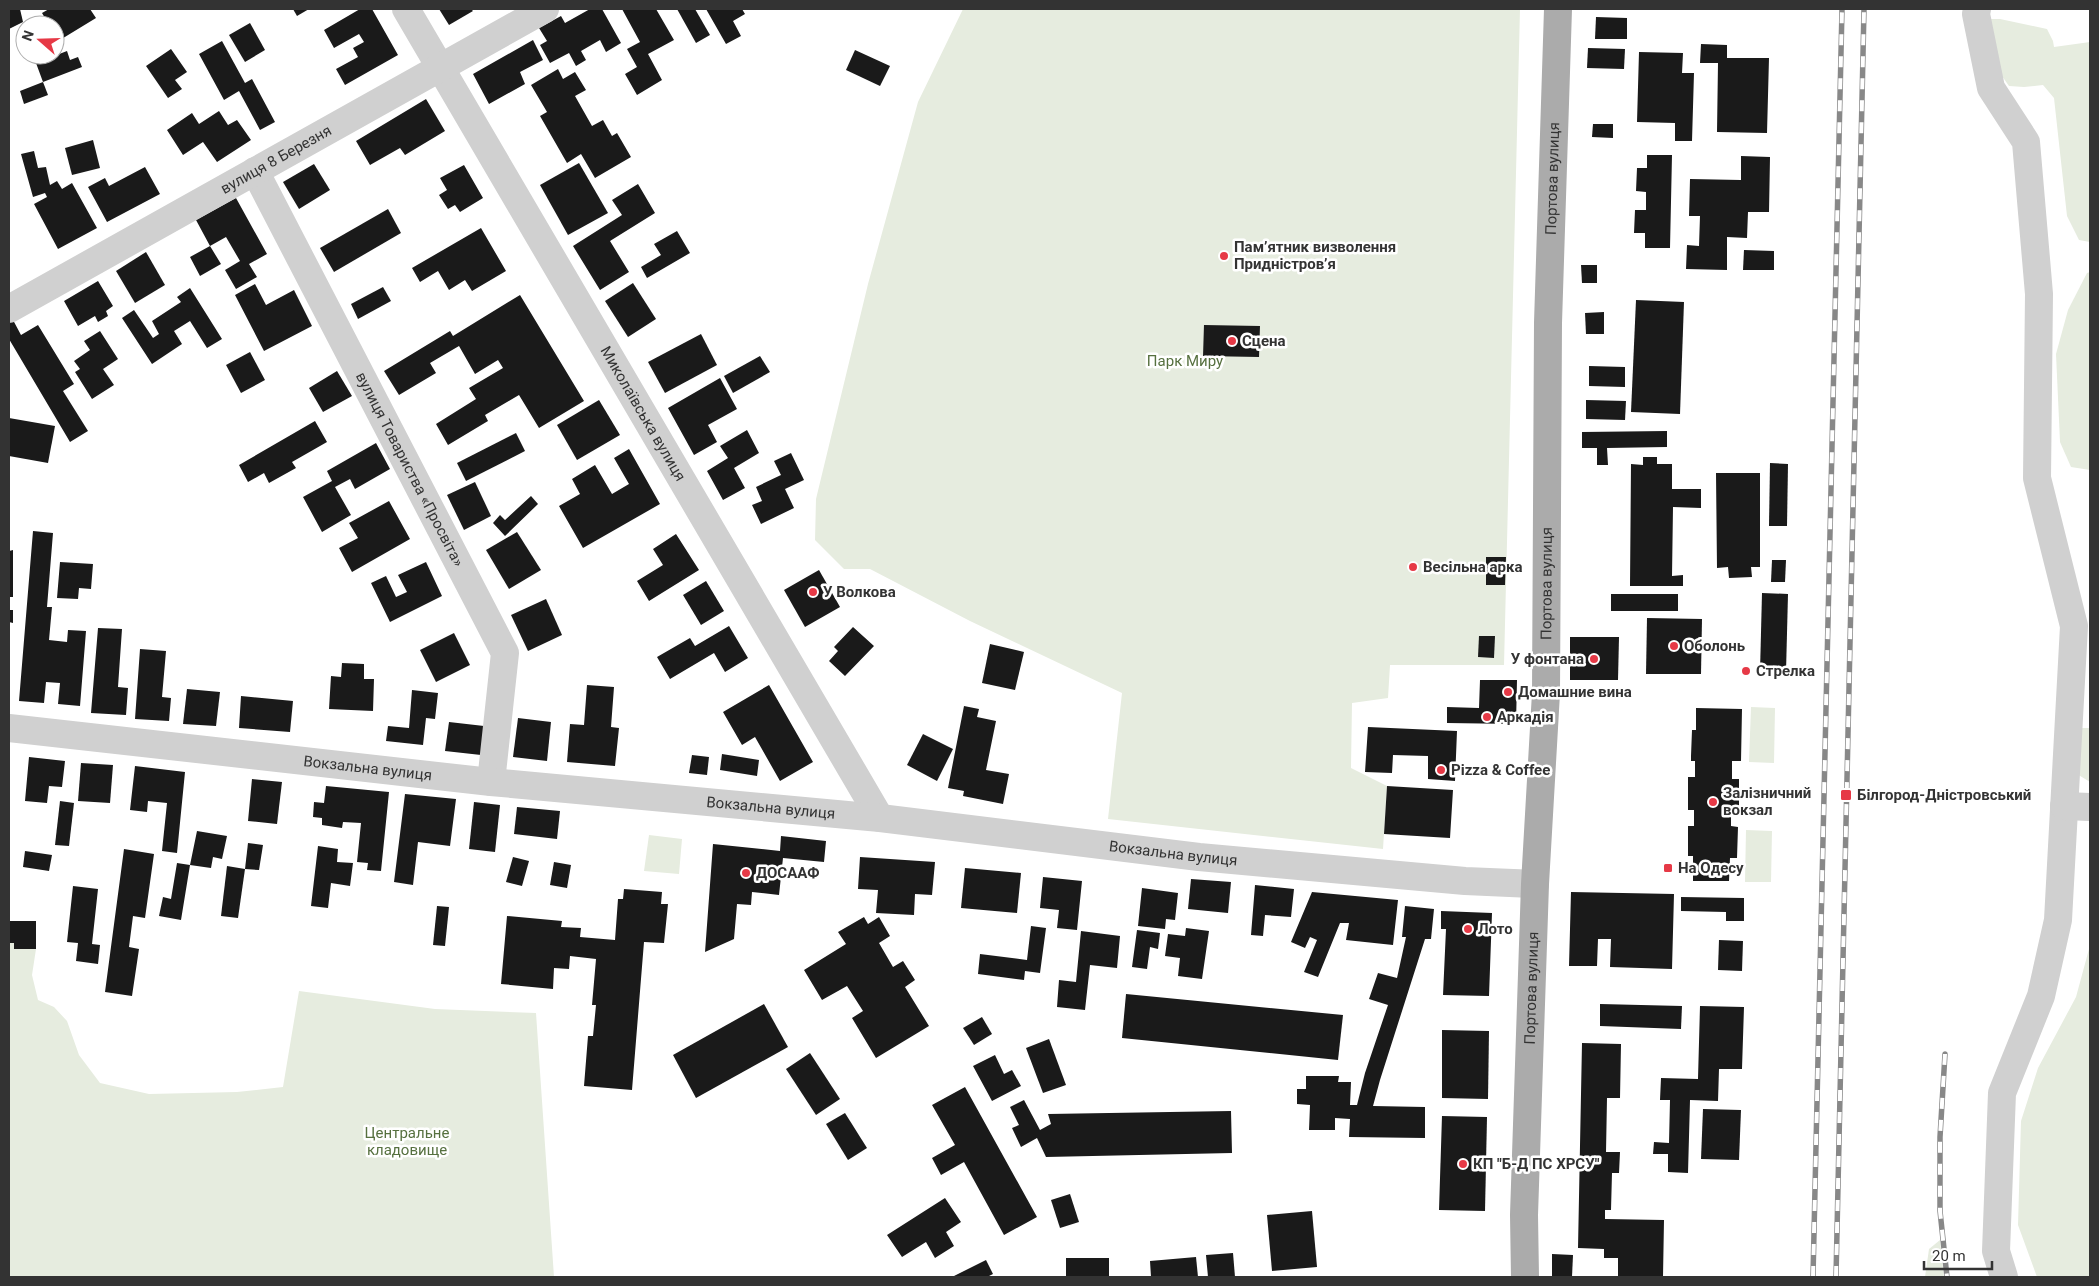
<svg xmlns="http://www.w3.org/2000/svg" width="2099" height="1286" viewBox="0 0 2099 1286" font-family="Roboto,sans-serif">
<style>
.green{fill:#e6ecdf}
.building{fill:#1a1a1a}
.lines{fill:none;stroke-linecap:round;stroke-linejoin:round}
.minor{stroke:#d0d0d0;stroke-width:28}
.major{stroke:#ababab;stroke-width:28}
.rail-casing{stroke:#888;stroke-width:5.5}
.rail{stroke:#fff;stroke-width:4;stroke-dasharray:11;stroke-linecap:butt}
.poi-dot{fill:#e63946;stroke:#fff;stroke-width:2}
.labels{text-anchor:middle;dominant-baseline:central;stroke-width:5;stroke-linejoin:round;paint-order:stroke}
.street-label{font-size:15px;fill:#333;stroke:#fff}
.poi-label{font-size:15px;font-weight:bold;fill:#333;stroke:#fff;text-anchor:start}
.park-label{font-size:15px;fill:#56703f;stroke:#fff}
</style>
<rect width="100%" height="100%" fill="#fff"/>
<!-- green -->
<g class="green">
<path d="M963,9h557l-16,656h-114l-2,33 -36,5 -1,65 36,18 -4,63 -275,-30 14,-126 -152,-72 -100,-52h-26l-29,-29 1,-41 52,-215 50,-182z"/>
<path d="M1990,19h10l47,10 6,12 1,6 36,-5v200l-11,-2 -12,-24 -13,-118 -11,-13 -19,2 -15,-1 -12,-17z"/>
<path d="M2090,272v198l-19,-3 -11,-25 -4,-88 12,-44 19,-37z"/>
<path d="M1751,707l24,1 -1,55 -25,-1z"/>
<path d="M2082,728h8v54l-13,-8z"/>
<path d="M1746,830l26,1 -1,51h-26z"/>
<path d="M649,835l33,4 -3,35 -35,-3z"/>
<path d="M9,943h5v6h22l-4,26 6,25 16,7 13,14 12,34 21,28 49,11 88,-2 46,-5 16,-96 136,18 101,4 18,264h-545z"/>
<path d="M2089,949l1,328h-53l-19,-52 3,-104 17,-53 38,-71z"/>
<path d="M1940,1240l4,37h-19l4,-28z"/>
</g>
<!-- building -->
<g class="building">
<path d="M9,9h11l3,13 -14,7z"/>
<path d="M49,9h41l6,9 -41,25v-18h-6l-7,-12z"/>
<path d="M293,9h16l-12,7z"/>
<path d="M360,9h12l26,46 -53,30 -9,-16 22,-12 -5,-9 11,-6 -5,-8 -25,14 -10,-18z"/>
<path d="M439,9h32l2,2 -24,14z"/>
<path d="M590,9h12l19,34 -15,9 -6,-12 -19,11 5,9 -10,6 -7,-13 -19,10 -10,-18 7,-4 -8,-13 22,-12 4,7z"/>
<path d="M622,9h34l18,31 -26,14 14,26 -25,15 -12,-21 12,-7 -10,-18 13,-7z"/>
<path d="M677,9h18l15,26 -14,8z"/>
<path d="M706,9h36l3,5 -12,7 8,15 -15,8z"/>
<path d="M1596,17l31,1v21h-32z"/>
<path d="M250,23l15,27 -20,12 -16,-27z"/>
<path d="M533,40l10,20 -23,12 5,12 -36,20 -16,-30z"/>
<path d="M222,41l23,42 7,-4 23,43 -15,8 -21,-39 -15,9 -25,-46z"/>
<path d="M1701,44l26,1v13h42l-2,75 -50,-1 1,-69h-18z"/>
<path d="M1588,48l37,1 -1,20 -37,-1z"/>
<path d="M171,49l16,23 -12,8 7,9 -14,9 -22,-32z"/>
<path d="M855,50l35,16 -10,20 -34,-16z"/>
<path d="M67,51l3,9 8,-3 4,10 -39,15 -7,-19z"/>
<path d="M1639,52l44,1 -1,20h12l-2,68h-17v-18l-38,-1z"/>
<path d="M558,69l5,10 12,-7 11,18 -11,6 17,30 11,-6 9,16 5,-3 14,24 -36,21 -14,-24 -14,9 -27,-47 7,-4 -16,-27z"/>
<path d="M43,82l5,13 -24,9 -4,-13z"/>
<path d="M426,99l19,32 -40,24 -5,-7 -30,17 -14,-24z"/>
<path d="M219,111l9,14 9,-5 14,20 -34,22 -14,-20 -20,13 -16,-25 25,-17 7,11z"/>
<path d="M1593,124h20v14l-21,-1z"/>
<path d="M93,140l7,28 -28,7 -7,-27z"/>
<path d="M34,151l4,17 8,-1 4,18 7,-4 5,8 10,-6 25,45 -39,21 -24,-45 13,-7 -2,-4 -12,4 -12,-43z"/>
<path d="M1647,155h25l-2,93h-25v-15h-11l1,-23h11v-18l-10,-1 1,-23h10z"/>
<path d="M1741,156l29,1 -1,55h-21l-1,26 -20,-1v33l-41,-1 1,-24 12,1 1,-30h-11l1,-37 51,1z"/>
<path d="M579,163l29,50 -40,22 -28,-50z"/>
<path d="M314,164l16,26 -31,19 -16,-27z"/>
<path d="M464,165l19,33 -23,14 -5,-7 -7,4 -9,-14 8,-5 -7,-12z"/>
<path d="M145,167l15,27 -53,28 -19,-35 17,-9 4,8z"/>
<path d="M638,184l17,29 -45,28 19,31 -29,18 -27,-44 49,-31 -10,-15z"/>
<path d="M236,198l31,56 -18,10 8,13 -21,12 -11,-19 15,-9 -14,-24 -16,9 11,18 -21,12 -10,-19 20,-11 -14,-26z"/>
<path d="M388,209l13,24 -67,39 -14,-24z"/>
<path d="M481,228l25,43 -34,20 -7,-11 -16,10 -11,-19 -18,11 -8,-14z"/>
<path d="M677,231l13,22 -43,25 -6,-11 20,-12 -7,-11z"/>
<path d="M1744,250l30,1v19h-31z"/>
<path d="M146,252l19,33 -30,18 -19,-32z"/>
<path d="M1581,265h16v18h-15z"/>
<path d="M98,281l15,25 -7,5 2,5 -10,6 -3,-6 -17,10 -14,-25z"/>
<path d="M633,283l23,36 -28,18 -23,-36z"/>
<path d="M255,284l11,21 28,-15 18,36 -48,25 -29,-56z"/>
<path d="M383,287l8,14 -33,18 -7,-15z"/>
<path d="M190,288l32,51 -15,9 -17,-27 -16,10 8,13 -30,20 -30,-46 12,-8 19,28 6,-4 -7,-13 29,-19 -4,-5z"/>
<path d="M520,295l64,106 -45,27 -20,-33 -34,20 3,6 -40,24 -12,-21 40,-25 -7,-11 34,-20 -5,-8 -23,14 -16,-28 -29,17 6,10 -37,22 -15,-24 66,-40 3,5z"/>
<path d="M1636,300l48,2 -4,112 -49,-2z"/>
<path d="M1604,312v22h-18l-1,-21z"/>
<path d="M13,320l8,15 17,-10 36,59 -11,7 25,40 -18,11 -61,-103v-17z"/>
<path d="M1204,325l56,1 -1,31 -56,-1z"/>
<path d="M100,331l18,28 -15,10 11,16 -22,14 -17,-27 5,-3 -6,-8 16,-11 -6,-9z"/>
<path d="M701,334l16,31 -52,28 -17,-31z"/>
<path d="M250,352l15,28 -24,13 -15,-28z"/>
<path d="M760,356l10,16 -37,21 -9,-17z"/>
<path d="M1589,366l36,1v20l-36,-1z"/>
<path d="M337,371l15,25 -29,16 -14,-24z"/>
<path d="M720,378l17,31 -29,16 9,17 -23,13 -26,-47z"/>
<path d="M599,400l21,35 -43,25 -20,-35z"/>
<path d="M1586,400l40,1 -1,19 -39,-1z"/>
<path d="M9,418l46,8 -7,37 -39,-7z"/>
<path d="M315,421l12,21 -35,20 4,6 -27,15 -5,-10 -16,9 -9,-17z"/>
<path d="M747,430l12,23 -25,15 11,20 -22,12 -16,-29 21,-13 -8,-12z"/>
<path d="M1667,431v16l-60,1 1,17h-11v-17h-15v-16z"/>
<path d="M516,433l9,18 -59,30 -9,-18z"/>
<path d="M376,443l14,26 -35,20 -5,-10 -15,8 16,28 -29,17 -19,-35 29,-16 -5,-10z"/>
<path d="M629,449l31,55 -77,44 -24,-42 21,-12 -8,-15 23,-14 17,29 17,-10 -15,-26z"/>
<path d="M791,453l13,27 -19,9 9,19 -33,16 -9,-19 10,-4 -6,-14 25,-12 -7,-14z"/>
<path d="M1643,457h14v7h15v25h29v19l-28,-1 -1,69 11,-1v11h-53l1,-122 12,1z"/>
<path d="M1770,463l18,1 -1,62h-18z"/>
<path d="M1716,473h44v94h-9l1,10 -23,1 -1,-11 -11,1z"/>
<path d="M475,482l16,34 -27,14 -17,-35z"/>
<path d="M531,496l7,8 -33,32 -12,-13 7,-8 5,5z"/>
<path d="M389,501l21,38 -58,33 -13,-24 19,-10 -9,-15z"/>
<path d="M33,531l20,2 -6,74h5l-3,33 18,2 1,-12 18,1 -6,75 -22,-2 2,-21 -14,-1 -2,21 -25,-2z"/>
<path d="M517,532l24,38 -32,19 -23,-39z"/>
<path d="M676,534l23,36 -50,31 -12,-20 26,-16 -10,-16z"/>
<path d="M13,550v47h-4v-46z"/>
<path d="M1486,557h20l-1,28h-19z"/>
<path d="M1772,560h14l-1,22h-14z"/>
<path d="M60,562l33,2 -2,25 -12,-1 -1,11 -21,-1z"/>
<path d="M426,562l16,34 -52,26 -19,-39 15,-7 10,21 11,-5 -9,-17z"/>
<path d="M819,570l21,37 -35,20 -21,-37z"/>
<path d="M706,581l18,30 -23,14 -18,-30z"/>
<path d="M1762,593l26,1 -2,78h-26z"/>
<rect x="1611" y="594" width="67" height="17"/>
<path d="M546,599l16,36 -34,16 -17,-36z"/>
<path d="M9,610h4v13l-4,-1z"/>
<path d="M1647,618l55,1 -1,55h-55z"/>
<path d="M729,626l19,32 -23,14 -11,-19 -44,26 -13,-22 33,-19 5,8z"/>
<path d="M853,627l21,19 -29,30 -16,-15 9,-10 -4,-4z"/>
<path d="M98,628l24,1 -4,58 10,1 -2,27 -35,-2z"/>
<path d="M454,633l16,32 -34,17 -16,-32z"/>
<path d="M1479,636h16l-1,22 -16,-1z"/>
<path d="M1570,637h49l-1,43h-48z"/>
<path d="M990,644l34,8 -9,38 -33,-7z"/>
<path d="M140,649l26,2 -4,46 9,1 -2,23 -34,-2z"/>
<path d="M342,663l22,1v15h10l-1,32 -44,-2 2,-33 10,1z"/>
<path d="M1480,680h37l-1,44 -69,-1v-16l32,1z"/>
<path d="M587,685l27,2 -3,40 8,1 -4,38 -48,-4 3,-38 14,1z"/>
<path d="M769,685l44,77 -33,19 -25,-44 -13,8 -19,-33z"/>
<path d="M187,689l33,3 -4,34 -33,-2z"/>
<path d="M412,690l26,3 -3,26 -9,-1 -3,27 -37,-4 2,-15 21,2z"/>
<path d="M241,696l52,5 -3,31 -51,-4z"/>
<path d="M964,706l15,3 -2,8 19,4 -10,49 23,4 -6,30 -40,-8 1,-5 -16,-3z"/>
<path d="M1696,708l46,1 -1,52h-9v18h7v31h-8v16l7,1 -1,31h-7l-1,23h-36v-25h-5v-30h6v-16h-6v-33h7v-16h-4v-5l1,-26h4z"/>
<path d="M518,718l33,4 -4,39 -34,-4z"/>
<path d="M449,722l35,4 -3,29 -36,-4z"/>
<path d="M1368,727l89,4 -2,50 -27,-2v-23l-35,-1 -1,18 -27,-1z"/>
<path d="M923,734l30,15 -16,32 -30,-16z"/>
<path d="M722,754l37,6 -2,16 -37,-6z"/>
<path d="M692,755l17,2 -2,18 -18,-2z"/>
<path d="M29,757l36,4 -3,26 -13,-1 -2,17 -22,-2z"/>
<path d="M81,763l32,2 -3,38 -32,-2z"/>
<path d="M135,766l50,6 -8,81 -15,-2 5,-48 -19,-2 -1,11 -17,-2z"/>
<path d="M252,779l30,3 -5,42 -29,-3z"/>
<path d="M326,786l63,6 -8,79 -14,-1 1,-7 -11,-1 4,-39 -18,-1 -1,6 -20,-3v-7l-9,-1 1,-15 10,1z"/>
<path d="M1387,786l66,4 -3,48 -66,-4z"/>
<path d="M405,794l51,5 -6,47 -32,-4 -5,43 -19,-3z"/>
<path d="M60,801l14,2 -5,43 -14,-1z"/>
<path d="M474,802l26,3 -5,47 -26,-3z"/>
<path d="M517,807l43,4 -3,28 -43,-5z"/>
<path d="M197,831l30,5 -5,23 -9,-2 -2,11 -21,-3z"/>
<path d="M781,836l45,5 -2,21 -41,-4 -4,37 -27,-3 -1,13 -14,-1 -3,35 -29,13 8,-108 67,7z"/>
<path d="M248,843l15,2 -4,25 -14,-1z"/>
<path d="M318,846l20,3 -1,13 16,1 -3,23 -19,-3 -3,25 -17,-2z"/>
<path d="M124,849l30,5 -9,64 -12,-2 -4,31 10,2 -7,47 -27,-4z"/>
<path d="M25,851l27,4 -3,16 -26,-4z"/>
<path d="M513,857l16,4 -7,25 -16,-4z"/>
<path d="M860,857l75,5 -3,33 -17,-1 -1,21 -38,-2 2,-23 -20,-1z"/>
<path d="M554,862l17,3 -4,23 -17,-3z"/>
<path d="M177,863l13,2 -9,55 -22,-4 4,-19 8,2z"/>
<path d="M227,866l18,3 -7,49 -17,-2z"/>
<path d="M965,868l56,5 -4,40 -56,-5z"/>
<path d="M1043,877l39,4 -5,49 -20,-2 2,-18 -19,-2z"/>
<path d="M1191,879l40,3 -3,31 -40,-4z"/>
<path d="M1255,885l39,4 -3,28 -26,-2 -2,21 -12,-1z"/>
<path d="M73,886l25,3 -6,55 8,1 -2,19 -22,-3 2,-18 -11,-1z"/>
<path d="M1142,888l36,5 -3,27 -9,-1 -1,10 -27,-3z"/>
<path d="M624,889l38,3 -1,12h7l-4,39 -20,-1 -12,148 -48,-4 4,-50h5l3,-31h-4l4,-46 -26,-3 -1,13 -15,-1 -1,21 -52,-5 6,-68 55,5 -1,6 20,1 -1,9 35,3 3,-41h5z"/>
<path d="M1312,892l86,8 -5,45 -47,-5 3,-17h-9l-22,54 -14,-5 13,-32 -7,-3 -5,11 -14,-6z"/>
<path d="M1571,892l103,2 -2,75 -62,-2 1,-28h-13l-1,27h-28z"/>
<path d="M1681,897l63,1v23h-18v-9l-45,-1z"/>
<path d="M437,906l12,1 -4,39 -12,-1z"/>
<path d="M1405,906l29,3 -3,30h-6l-45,141 -7,26 52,1v31l-76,-1 1,-18 -15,-1v12h-26l1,-25 -13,-1v-15h9v-13h33l-1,6h13l-1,23h7l8,-32 23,-68 -19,-6 9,-26 19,5 9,-41h-4z"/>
<path d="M1441,911l51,2 -3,83 -46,-1 3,-66h-5z"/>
<path d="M864,917l4,7 11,-7 11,19 -11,7 14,24 10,-6 12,19 -10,7 24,39 -53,32 -24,-40 11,-7 -16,-25 -25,14 -18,-30 42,-26 -8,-12z"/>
<path d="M9,921h27v28h-22v-6h-5z"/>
<path d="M1031,926l15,2 -6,45 -15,-2 -1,9 -46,-6 2,-20 47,6z"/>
<path d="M1186,928l23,3 -7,48 -24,-3 2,-18 -15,-2 3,-22 17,2z"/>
<path d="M1137,930l23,3 -2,16 -8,-2 -3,22 -15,-2z"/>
<path d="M1081,931l39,5 -3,32 -27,-3 -5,45 -28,-3 2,-27 17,2z"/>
<path d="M1719,940l24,1 -1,30 -24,-1z"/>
<path d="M1126,994l217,21 -5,45 -216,-22z"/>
<path d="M764,1004l24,43 -92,51 -23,-43z"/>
<path d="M1600,1004l82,2 -1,23 -81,-3z"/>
<path d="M1700,1006l44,1 -2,62h-23l-1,32 -28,-1 -2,73 -20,-1v-18h-15l1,-12 15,1 1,-43h-10l1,-22 37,1z"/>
<path d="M982,1017l10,17 -18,11 -11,-17z"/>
<path d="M1442,1030l47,1 -1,68 -46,-1z"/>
<path d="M1049,1039l17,46 -23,8 -17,-45z"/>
<path d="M1582,1043l39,1 -1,54h-13l-1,54h14l-1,21h-7l-1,37h-6v9l59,1 -1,57h-45v-19h-14v-9l-26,-1z"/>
<path d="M810,1053l30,46 -24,16 -30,-46z"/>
<path d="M995,1055l9,19 8,-4 9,16 -29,15 -19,-35z"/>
<path d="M965,1087l72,130 -33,18 -40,-73 -23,13 -9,-17 23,-13 -23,-40z"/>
<path d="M1024,1100l16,30 11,-6 -3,-10 183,-3 1,42 -186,4 -9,-19 -16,9 -9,-19 7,-3 -9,-18z"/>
<path d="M1703,1109l38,1 -2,50 -38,-1z"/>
<path d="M845,1113l22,35 -19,12 -22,-36z"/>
<path d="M1442,1116l45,1 -2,94 -46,-1z"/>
<path d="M1070,1194l9,28 -19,6 -9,-28z"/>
<path d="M945,1198l16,24 -15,10 8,14 -19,12 -9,-16 -24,15 -15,-22z"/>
<path d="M1312,1211l5,56 -45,4 -5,-56z"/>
<path d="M1233,1253l2,24h-27l-2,-22z"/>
<path d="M1552,1254l21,1 -1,22h-20z"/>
<path d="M1196,1257l2,20h-47l-1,-16z"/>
<rect x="1066" y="1258" width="43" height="19"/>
<path d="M986,1260l7,14 -6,3h-35z"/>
</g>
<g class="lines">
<!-- minor -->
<g class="minor">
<path id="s1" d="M406,9l474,809"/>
<path d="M1977,9l-1,5 15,74 35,54 13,152 -2,184 37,148 -16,294 -17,76 -39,97 -6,158 8,26"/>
<path id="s2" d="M255,171l250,482 -14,129"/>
<path id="s3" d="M9,309l536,-300"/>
<path id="s4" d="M9,728l482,54 389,36 319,39 266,24 70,3"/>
<path d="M2064,806l26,1"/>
</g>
<!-- major -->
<path class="major" id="s5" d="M1525,1277l-1,-62 11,-331 11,-191 2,-370 10,-314"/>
<!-- rail casing -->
<g class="rail-casing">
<g id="rail">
<path d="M1945,1054l-5,83v74l7,66"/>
<path d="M1813,1277l29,-1268"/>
<path d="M1836,1277l28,-1268"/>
</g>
</g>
<!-- rail -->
<use href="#rail" class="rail"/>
</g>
<!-- markers -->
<g class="poi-dot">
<circle cx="1224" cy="256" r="5"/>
<circle cx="1232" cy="341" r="5"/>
<circle cx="1413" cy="567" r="5"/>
<circle cx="813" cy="592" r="5"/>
<circle cx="1674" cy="646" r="5"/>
<circle cx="1594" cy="659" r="5"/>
<circle cx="1746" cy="671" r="5"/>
<circle cx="1508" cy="692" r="5"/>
<circle cx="1487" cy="717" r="5"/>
<circle cx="1441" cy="770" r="5"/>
<rect x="1840" y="789" width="12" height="12" rx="2.5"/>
<circle cx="1713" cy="802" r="5"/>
<rect x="1663" y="863" width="10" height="10" rx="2.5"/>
<circle cx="746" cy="873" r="5"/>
<circle cx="1468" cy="929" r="5"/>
<circle cx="1463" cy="1164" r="5"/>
</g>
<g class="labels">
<!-- street labels -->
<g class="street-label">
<text stroke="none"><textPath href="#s3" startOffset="306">вулиця 8 Березня</textPath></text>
<text stroke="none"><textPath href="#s5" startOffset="1099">Портова вулиця</textPath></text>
<text stroke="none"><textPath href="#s1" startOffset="469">Миколаївська вулиця</textPath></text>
<text stroke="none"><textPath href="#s2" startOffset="336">вулиця Товариства «Просвіта»</textPath></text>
<text stroke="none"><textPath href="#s5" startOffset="694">Портова вулиця</textPath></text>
<text stroke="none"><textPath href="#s4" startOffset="361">Вокзальна вулиця</textPath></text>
<text stroke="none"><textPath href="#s4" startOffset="766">Вокзальна вулиця</textPath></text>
<text stroke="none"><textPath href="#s4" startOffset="1171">Вокзальна вулиця</textPath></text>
<text stroke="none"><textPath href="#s5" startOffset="289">Портова вулиця</textPath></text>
</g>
<!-- poi labels -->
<g class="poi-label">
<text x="1234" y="247">Пам’ятник визволення<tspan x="1234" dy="17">Придністров’я</tspan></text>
<text x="1242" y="341">Сцена</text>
<text x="1423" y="567">Весільна арка</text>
<text x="823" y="592">У Волкова</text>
<text x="1684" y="646">Оболонь</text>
<text x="1584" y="659" text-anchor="end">У фонтана</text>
<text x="1756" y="671">Стрелка</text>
<text x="1518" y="692">Домашние вина</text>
<text x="1497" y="717">Аркадія</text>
<text x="1451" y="770">Pizza &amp; Coffee</text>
<text x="1723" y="793">Залізничний<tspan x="1723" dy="17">вокзал</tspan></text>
<text x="1857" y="795">Білгород-Дністровський</text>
<text x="1678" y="868">На Одесу</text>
<text x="756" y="873">ДОСААФ</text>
<text x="1478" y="929">Лото</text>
<text x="1473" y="1164">КП "Б-Д ПС ХРСУ"</text>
</g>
<!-- park labels -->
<g class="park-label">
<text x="1185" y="361">Парк Миру</text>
<text x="407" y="1133">Центральне<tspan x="407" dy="17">кладовище</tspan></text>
</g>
</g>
<!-- border -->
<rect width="2099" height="1286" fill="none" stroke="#333333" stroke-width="20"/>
<!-- north arrow -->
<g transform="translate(40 40) rotate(290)"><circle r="24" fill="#ffffff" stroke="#adadad"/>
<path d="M0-4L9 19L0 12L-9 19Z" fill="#e63946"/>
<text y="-8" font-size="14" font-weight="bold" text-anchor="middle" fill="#333333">N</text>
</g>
<!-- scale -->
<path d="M1924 1261v8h68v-8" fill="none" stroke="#333333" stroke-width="2.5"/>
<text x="1932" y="1261" font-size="15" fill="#333333" stroke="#ffffff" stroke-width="4" paint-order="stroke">20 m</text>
</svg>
